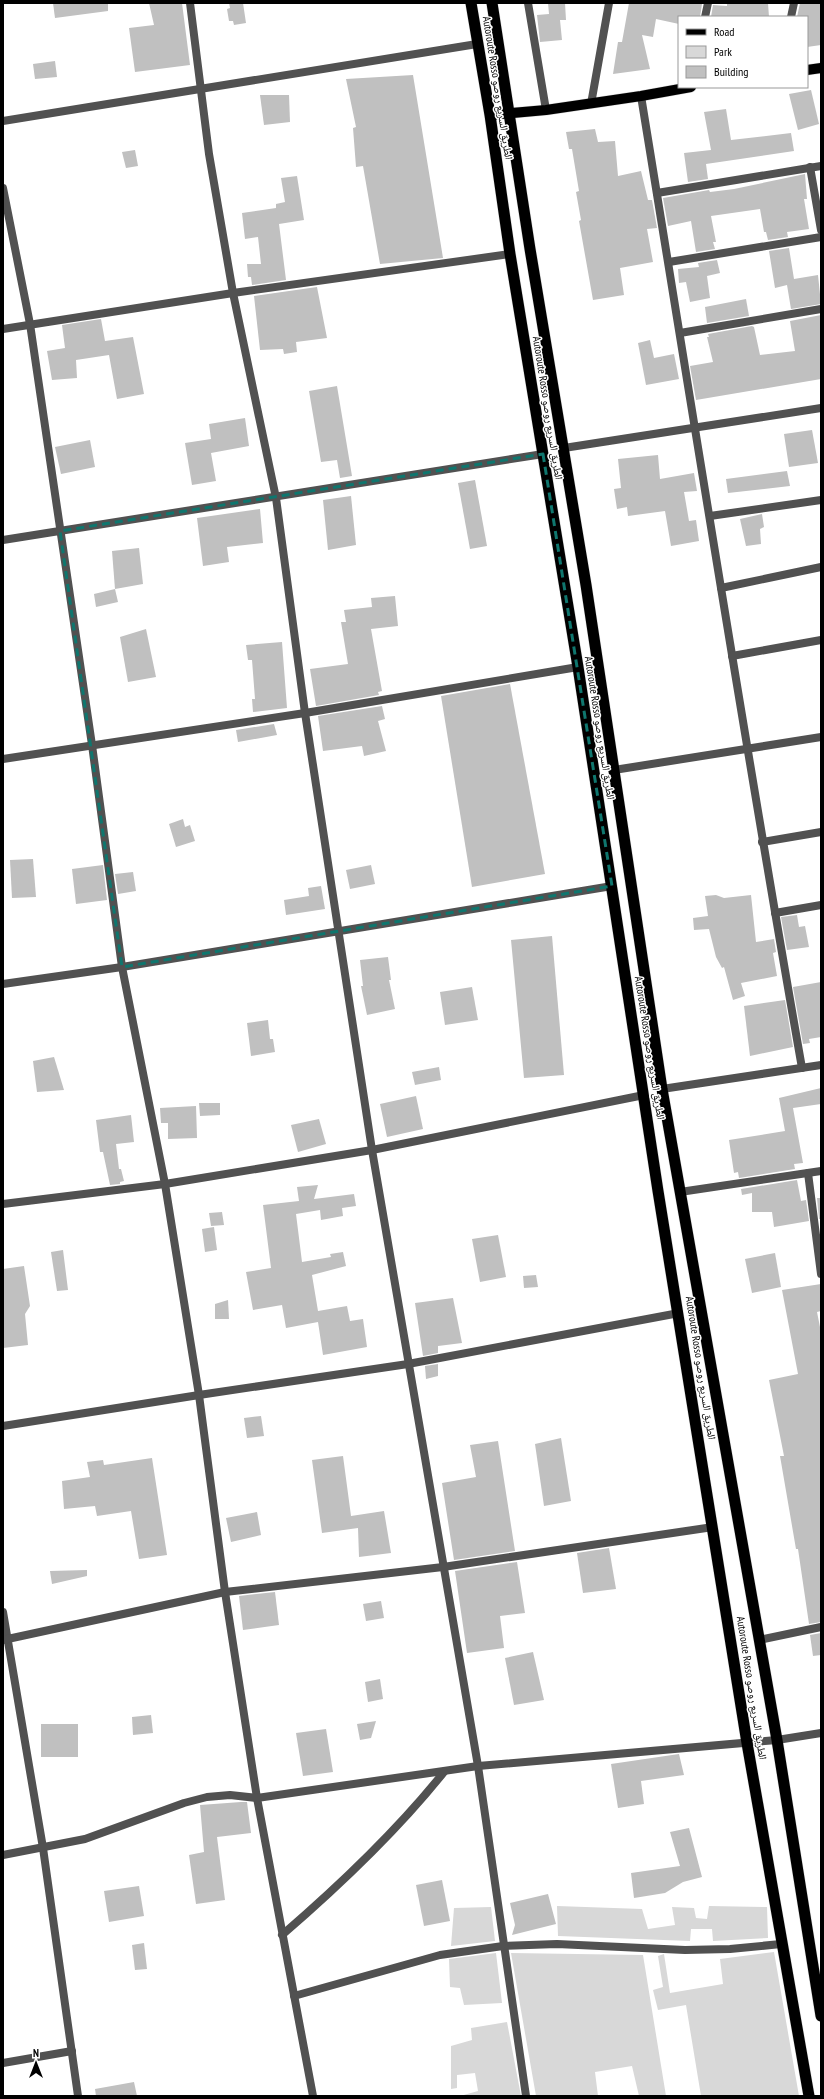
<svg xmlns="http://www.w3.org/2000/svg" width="824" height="2099" viewBox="0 0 824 2099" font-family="'PT Sans Narrow','Noto Naskh Arabic',sans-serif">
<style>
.green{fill:#d8d8d8}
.building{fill:#c0c0c0}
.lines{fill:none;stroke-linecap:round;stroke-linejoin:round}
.primary-casing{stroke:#dbdbdb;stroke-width:11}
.trunk-casing{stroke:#dbdbdb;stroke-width:12}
.minor{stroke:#515151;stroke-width:8}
.primary{stroke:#000;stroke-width:10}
.trunk{stroke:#000;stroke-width:11}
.marked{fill:none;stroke:#0f766e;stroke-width:3;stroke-dasharray:8 5;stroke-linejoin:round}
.labels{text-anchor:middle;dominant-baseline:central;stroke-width:3;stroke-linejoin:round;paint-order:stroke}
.street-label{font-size:11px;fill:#000;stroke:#fff}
</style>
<rect width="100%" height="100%" fill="#fff"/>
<!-- green -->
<g class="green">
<path d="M557,1906l85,3 6,20 27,-4 -3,-18 22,1 2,10 11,1 2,-13 58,1 1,31 -55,3 -1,-12h-21l-1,12 -132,-5z"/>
<path d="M491,1907l4,34 -44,5 3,-38z"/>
<path d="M774,1952l25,144h-98l-15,-91 -28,5 -5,-20 10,-3 -5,-31 6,-2 6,39 53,-9 -3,-25z"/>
<path d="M496,1953l6,50 -38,2 -4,-17 -10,-1 -1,-28z"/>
<path d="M511,1953l132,2 23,141h-27l-7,-30 -37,6 3,24h-62z"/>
<path d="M507,2022l14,74h-61l18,-5 -3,-18 -18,2v13l-6,1v-43l21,-6 -1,-12z"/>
</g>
<!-- building -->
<g class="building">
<path d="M53,3h55v8l-53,7z"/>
<path d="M149,3h33l8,62 -55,7 -6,-44 25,-3z"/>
<path d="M229,3h14l3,20 -12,2 -1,-4h-4l-2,-12 3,-1z"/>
<path d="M548,3h17l1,17h-6l2,20 -22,2 -3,-27 12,-1z"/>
<path d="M629,3h68l5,1 -2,13h-21v7l-23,-5 -3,18 -11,-2 8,34 -37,5 5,-32h4z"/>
<path d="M727,3h41l1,14h-58l2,-12 14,1z"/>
<path d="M800,3l21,1v41l-14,2v-30h-10z"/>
<path d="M55,61l2,16 -22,2 -2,-15z"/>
<path d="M413,75l30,183 -63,6 -17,-98 -7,1 -3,-39 3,-1 -10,-48z"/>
<path d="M811,90l8,34 -21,6 -9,-36z"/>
<path d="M260,95h29l1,27 -26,3z"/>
<path d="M726,109l5,31 60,-7 3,18 -88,13 2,15 -20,3 -4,-29 27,-3 -7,-38z"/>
<path d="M595,129l3,13 17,-1 3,35 23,-5 7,29h4l5,28 -10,1 6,33 -33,6 4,27 -31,5 -14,-79 2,-1 -5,-28 3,-1 -7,-42h-3l-3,-17z"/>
<path d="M135,150l3,16 -12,2 -4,-16z"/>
<path d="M805,174l2,25h-3l5,30 -22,3 1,5 -20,3 -2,-8h-2l-4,-23 -49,7 5,26h-3l2,7 -19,3 -5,-31 -23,5 -5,-28 46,-8 1,2 24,-3z"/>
<path d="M297,176l7,44 -25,4 7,56 -34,5 -1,-8h-3l-1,-13h14l-3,-27 -13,2 -3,-26 34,-5v-4l9,-2 -4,-24z"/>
<path d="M789,248l5,31 24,-4 3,29 -30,5 -4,-24 -12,3 -6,-37z"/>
<path d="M717,260l3,13 -13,3 3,22 -20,4 -4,-20 -7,1 -1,-14 21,-2 -1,-4z"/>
<path d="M317,287l10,51 -31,4 1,10 -13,2 -1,-5 -23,1 -6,-54z"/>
<path d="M746,299l3,17 -42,7 -2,-16z"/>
<path d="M821,315v64l-125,21 -6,-34 23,-4 -6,-25h2l-1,-3 44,-8 2,1 6,28 35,-4 -5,-30z"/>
<path d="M101,319l4,22 28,-4 11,57 -27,5 -8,-44 -33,5 1,18 -25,2 -5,-29 18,-3 -3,-23z"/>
<path d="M650,340l4,18 20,-4 5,25 -33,6 -8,-42z"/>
<path d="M337,386l15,90 -12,2 -3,-18 -16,2 -12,-71z"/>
<path d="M245,418l4,28 -38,7 5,28 -24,4 -7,-42 26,-4 -2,-15z"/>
<path d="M812,430l6,33 -29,4 -5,-33z"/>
<path d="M90,440l5,27 -34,7 -6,-27z"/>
<path d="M658,455l2,24 34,-6 3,18 -13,1 5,29 7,-1 3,21 -28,5 -6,-35 -37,5 -1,-9 -10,2 -3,-20 7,-1 -3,-29z"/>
<path d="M787,471l3,15 -62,7 -2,-14z"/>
<path d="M475,480l12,66 -17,3 -12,-66z"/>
<path d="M351,496l5,49 -28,5 -5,-50z"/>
<path d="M260,509l3,34 -36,4 2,15 -26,4 -6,-48z"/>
<path d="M762,514l2,13 -4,2 1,15 -15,2 -6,-27z"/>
<path d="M139,548l4,36 -28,5 -3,-38z"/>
<path d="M115,589l3,13 -22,5 -2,-13z"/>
<path d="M395,596l3,30 -27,3 11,62 -4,1 1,3 -63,11 -6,-37 38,-5 -7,-42h5l-2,-12 28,-3 -1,-9z"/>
<path d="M146,629l10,48 -28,5 -8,-45z"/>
<path d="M282,642l5,66 -34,4 -1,-13h3l-3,-39h-4l-2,-15z"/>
<path d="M510,684l35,190 -73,13 -31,-191z"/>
<path d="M382,706l3,13 -7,2 8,30 -22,5 -2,-10 -39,5 -5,-35z"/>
<path d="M274,724l3,11 -39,7 -2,-12z"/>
<path d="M183,819l2,8 5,-2 5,16 -19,6 -7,-23z"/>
<path d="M33,859l3,38 -24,1 -2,-38z"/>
<path d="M103,865l4,35 -31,4 -4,-35z"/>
<path d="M371,865l4,19 -25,5 -4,-19z"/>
<path d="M133,872l3,19 -18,3 -3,-20z"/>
<path d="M321,886l4,23 -39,6 -2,-15 25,-4 -1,-8z"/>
<path d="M716,895l8,3 27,-3 5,47 18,-3 2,13 -3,1 4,23 -36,7 4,13 -12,4 -9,-33 -2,1 -6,-11 -7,-28 -15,1 -1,-12 15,-2 -3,-20z"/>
<path d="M797,915l2,12 6,-1 4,21 -22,3 -6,-33z"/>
<path d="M552,936l12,139 -40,3 -13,-138z"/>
<path d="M388,957l3,23h-2l6,29 -28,6 -6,-29h2l-3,-26z"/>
<path d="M821,982v55l-12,2 1,4 -7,1 -10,-57z"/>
<path d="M472,987l6,33 -33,5 -5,-33z"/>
<path d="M785,1000l8,47 -43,9 -6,-50z"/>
<path d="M268,1020l2,19h3l2,13 -24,4 -4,-33z"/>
<path d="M54,1057l10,33 -27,2 -4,-31z"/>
<path d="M439,1067l2,13 -26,5 -3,-13z"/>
<path d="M821,1088v16l-28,4 10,55 -9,1 1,5 -56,9 -1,-6 -4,1 -5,-33 56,-9 -6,-33z"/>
<path d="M416,1096l7,33 -36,8 -7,-33z"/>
<path d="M199,1103h21v12l-20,1z"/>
<path d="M196,1106l1,32 -29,1v-16h-7l-1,-15z"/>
<path d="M131,1115l3,27 -18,2 3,25h2l3,12 -4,1v2l-10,1 -7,-33h-3l-4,-32z"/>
<path d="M319,1119l7,25 -28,8 -7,-27z"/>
<path d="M797,1180l4,21 5,-1 3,21 -35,6 -2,-15h-20v-19l-10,2 -1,-6z"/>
<path d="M318,1185l-4,14 40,-5 2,12 -14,2 1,8 -22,4 -1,-10 -24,4 6,48 29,-5 -1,-3 13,-2 3,14 -34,9 6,36 29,-5 3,15 13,-2 4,28 -44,8 -5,-33 -32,6 -4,-23 -29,5 -7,-38 25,-4 -8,-63 36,-4 -2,-14z"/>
<path d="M817,1198h4v21h-2z"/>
<path d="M222,1212l2,13 -13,1 -2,-13z"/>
<path d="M214,1227l3,23 -12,2 -3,-23z"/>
<path d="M498,1235l8,42 -26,5 -8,-43z"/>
<path d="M63,1250l5,40 -11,1 -6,-39z"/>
<path d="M775,1253l6,34 -29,6 -7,-34z"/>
<path d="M24,1266l6,40 -5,8 3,31 -25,3v-79z"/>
<path d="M536,1275l2,12 -14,1 -1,-12z"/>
<path d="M821,1284v27l-4,1 4,20v290l-12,2 -11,-75h-2l-16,-93h4l-15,-76 29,-6 -16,-84z"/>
<path d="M453,1298l9,45 -24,3v7l-15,3 -8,-53z"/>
<path d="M228,1300l1,19h-14v-15z"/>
<path d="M438,1364v12l-12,3 -1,-13z"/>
<path d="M261,1416l3,20 -17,2 -3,-20z"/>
<path d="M561,1438l10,63 -27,5 -9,-62z"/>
<path d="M498,1441l17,110 -61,9 -12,-77 34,-6 -6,-32z"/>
<path d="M343,1456l8,60 33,-5 7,42 -32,4 -1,-29 -36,5 -10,-73z"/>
<path d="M152,1458l15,97 -28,4 -8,-48 -34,5 -2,-10 -31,3 -2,-28 28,-4 -3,-15 16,-2 1,5z"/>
<path d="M257,1512l4,23 -30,7 -5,-24z"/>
<path d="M609,1548l7,41 -33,4 -6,-40z"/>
<path d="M517,1562l8,51 -25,3 4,32 -37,5 -12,-82z"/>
<path d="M87,1570v6l-35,8 -2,-13z"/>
<path d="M275,1592l4,33 -36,5 -4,-34z"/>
<path d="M381,1601l3,17 -18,3 -3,-17z"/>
<path d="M821,1633v22l-8,1 -3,-21z"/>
<path d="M533,1652l11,48 -30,5 -9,-47z"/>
<path d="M380,1679l3,20 -15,3 -3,-20z"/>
<path d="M151,1715l2,18 -20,2 -1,-18z"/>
<path d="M376,1721l-5,17 -11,2 -3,-16z"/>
<rect x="41" y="1724" width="37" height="33"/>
<path d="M326,1729l7,43 -30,4 -7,-43z"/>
<path d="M679,1754l5,21 -43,6 3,23 -26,4 -7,-44z"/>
<path d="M241,1802h6l4,31 -34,4 8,63 -29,4 -7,-49 15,-3 -4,-47z"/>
<path d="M689,1828l13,49 -19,5 -18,11 -31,5 -3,-25 49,-7 -10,-34z"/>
<path d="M442,1880l8,41 -26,5 -8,-41z"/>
<path d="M139,1886l5,30 -35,6 -5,-31z"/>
<path d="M548,1894l8,30 -44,11 3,-10 -5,-22z"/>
<path d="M144,1943l3,26 -12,1 -3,-25z"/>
<path d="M134,2082l3,14h-41l-1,-7z"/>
</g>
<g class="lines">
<!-- primary casing -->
<g class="primary-casing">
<g id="primary">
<path d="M807,70l14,-2"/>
<path d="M490,115l56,-5 95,-14 50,-9"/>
</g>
</g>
<!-- trunk casing -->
<g class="trunk-casing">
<g id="trunk">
<path d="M471,3l19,112 20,139 68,413 80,524 89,552 62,353"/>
<path d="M492,3l38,246 56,336 76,504 115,651 44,276"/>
</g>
</g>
<!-- minor -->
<g class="minor">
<path d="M190,3l19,151 24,139 43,205 29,215 67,437 106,616 48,330"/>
<path d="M528,3l18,107"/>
<path d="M705,17l3,-14"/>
<path d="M791,17l3,-14"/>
<path d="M641,96c53,325 104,649 161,972"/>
<path d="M591,104l18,-101"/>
<path d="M3,121l474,-77"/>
<path d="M810,167l11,63"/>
<path d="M3,188l27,136 62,421 30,222 43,217 34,211 26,197 32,206 56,298"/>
<path d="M657,193l164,-27"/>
<path d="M669,262l152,-25"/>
<path d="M3,329l230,-36 277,-39"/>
<path d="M680,333l141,-24"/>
<path d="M564,448l257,-40"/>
<path d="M710,516l111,-16"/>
<path d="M3,540l540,-86"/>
<path d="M721,588l100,-21"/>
<path d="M732,656l89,-16"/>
<path d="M3,759l302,-46 273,-46"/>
<path d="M614,770l207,-33"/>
<path d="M762,842l59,-10"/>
<path d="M775,913l46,-8"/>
<path d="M3,984l119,-17 490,-81"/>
<path d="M662,1089l159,-24"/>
<path d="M808,1173l13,101"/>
<path d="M680,1192l141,-21"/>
<path d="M3,1204l162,-20 207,-34 272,-55"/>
<path d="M3,1426l196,-31 209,-31 271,-51"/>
<path d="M3,1612l40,236 35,248"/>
<path d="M3,1640l222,-48 218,-25 270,-40"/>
<path d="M759,1640l62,-13"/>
<path d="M3,1855l82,-16 99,-36 23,-6 23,-2 27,3 221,-32 299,-26 44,-7"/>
<path d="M282,1935c58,-50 114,-103 162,-163"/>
<path d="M294,1996l146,-41 63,-9 54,-2 128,6 45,-1 51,-5"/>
<path d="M3,2063l69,-12"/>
</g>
<!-- primary -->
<use href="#primary" class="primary"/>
<!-- trunk -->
<use href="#trunk" class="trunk"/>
</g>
<!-- marked area -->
<path class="marked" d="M543,454l69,432 -490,81 -62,-436z"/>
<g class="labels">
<!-- street labels -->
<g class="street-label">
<text transform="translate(498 88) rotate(81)">Autoroute Rosso الطريق السريع روصو</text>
<text transform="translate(548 408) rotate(81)">Autoroute Rosso الطريق السريع روصو</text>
<text transform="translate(600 728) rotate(81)">Autoroute Rosso الطريق السريع روصو</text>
<text transform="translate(650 1048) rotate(81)">Autoroute Rosso الطريق السريع روصو</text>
<text transform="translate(701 1368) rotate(81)">Autoroute Rosso الطريق السريع روصو</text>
<text transform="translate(752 1688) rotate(81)">Autoroute Rosso الطريق السريع روصو</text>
</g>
</g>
<!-- border -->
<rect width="824" height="2099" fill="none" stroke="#000000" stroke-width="8"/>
<!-- legend -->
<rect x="678" y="16" width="130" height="72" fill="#ffffff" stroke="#999999"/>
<rect x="686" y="29" width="20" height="6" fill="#000000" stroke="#999999"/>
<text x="714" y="36" font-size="12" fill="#000000">Road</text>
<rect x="686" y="46" width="20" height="12" fill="#d8d8d8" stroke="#999999"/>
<text x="714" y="56" font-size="12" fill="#000000">Park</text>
<rect x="686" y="66" width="20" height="12" fill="#c0c0c0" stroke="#999999"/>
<text x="714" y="76" font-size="12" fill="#000000">Building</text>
<!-- north arrow -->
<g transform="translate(36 2063)" stroke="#ffffff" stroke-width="3" paint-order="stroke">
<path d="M0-3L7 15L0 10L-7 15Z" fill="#000000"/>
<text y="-6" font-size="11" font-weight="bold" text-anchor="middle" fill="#000000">N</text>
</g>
</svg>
